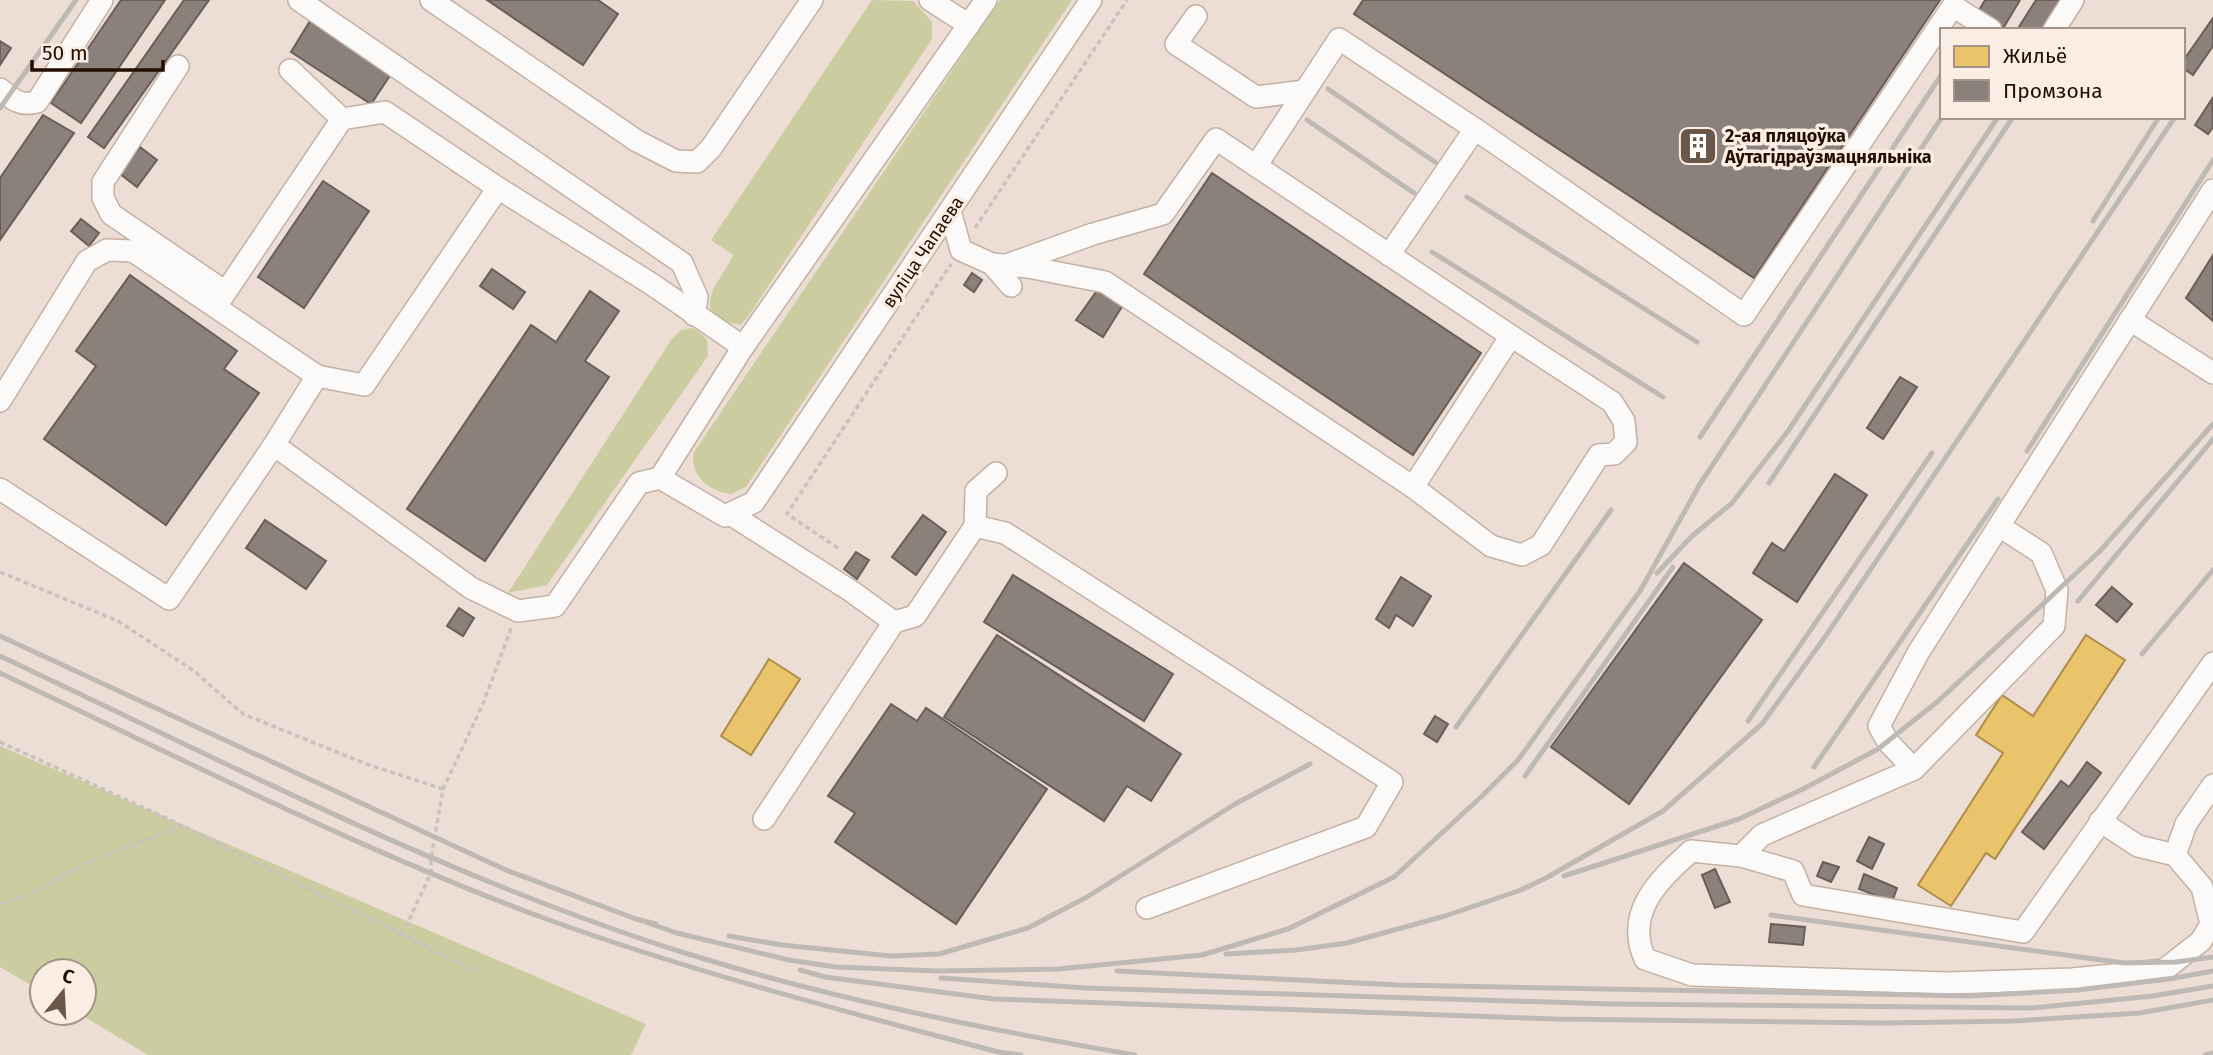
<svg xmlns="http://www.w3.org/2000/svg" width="2213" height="1055" viewBox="0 0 2213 1055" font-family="'Fira Sans',sans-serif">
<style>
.green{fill:#cbcda0}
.homes{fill:#e9c46a;stroke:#ae8d4a;stroke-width:2}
.industry{fill:#8a817c;stroke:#6b5e57;stroke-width:2}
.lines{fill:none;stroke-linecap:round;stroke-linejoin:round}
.minor-casing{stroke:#c3b1a4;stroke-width:24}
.path{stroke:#c8c2be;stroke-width:3.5;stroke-dasharray:5 3.5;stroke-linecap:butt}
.minor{stroke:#fcfaf9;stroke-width:21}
.rail{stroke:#beb9b5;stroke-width:5}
.labels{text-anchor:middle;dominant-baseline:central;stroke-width:7;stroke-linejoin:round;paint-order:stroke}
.poi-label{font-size:18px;font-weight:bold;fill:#240e00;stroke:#faede3;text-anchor:start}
.street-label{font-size:18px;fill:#240e00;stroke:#faede3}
</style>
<rect width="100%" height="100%" fill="#ecded4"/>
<!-- green -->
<g class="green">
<path d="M872,0l41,1 19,21v17l-183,276 -8,10 -27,-6c-13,-26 10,-41 19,-64l-22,-15z"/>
<path d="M1000,0h72l-326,487 -15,7c-22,-2 -42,-19 -37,-42z"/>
<path d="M693,328l14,11 1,17 -161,229 -39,8 163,-253 10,-10z"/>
<path d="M0,746l646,278 -15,31h-483l-70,-42h6v-42h-42v21l-42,-25z"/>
</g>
<!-- homes -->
<g class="homes">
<path d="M2086,635l39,25 -130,199 -9,-6 -35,53 -33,-21 85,-132 -27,-18 26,-40 31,21z"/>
<path d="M769,659l31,20 -49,76 -30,-19z"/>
</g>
<!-- industry -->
<g class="industry">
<path d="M121,0h44l-84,123 -30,-20z"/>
<path d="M184,0h25l-105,148 -16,-11z"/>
<path d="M487,0h111l20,14 -35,51z"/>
<path d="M1363,0h577l-186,278 -400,-264z"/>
<path d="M1985,0h35l-16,27 -26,-15z"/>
<path d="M2036,0h25l-19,30h-25z"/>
<path d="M2213,18v28l-20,29 -10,-7v-7z"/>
<path d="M310,21l81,53 -20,30 -80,-52z"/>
<path d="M0,41l11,7 -11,17z"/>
<path d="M2212,99l1,28 -5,7 -13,-9z"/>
<path d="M43,115l31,18 -74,107v-62z"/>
<path d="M140,147l17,13 -20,27 -18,-14z"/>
<path d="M1212,173l269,180 -68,102 -269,-181z"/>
<path d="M323,181l46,30 -65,97 -46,-31z"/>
<path d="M81,219l18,14 -10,13 -18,-15z"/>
<path d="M2213,255v66l-27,-23z"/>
<path d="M492,269l33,23 -12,17 -33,-23z"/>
<path d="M972,273l10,7 -8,12 -10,-7z"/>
<path d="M130,275l107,76 -13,18 35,24 -93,132 -122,-86 52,-73 -20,-15z"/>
<path d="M1099,288l24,17 -20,32 -27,-17z"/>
<path d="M590,291l29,20 -34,50 24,16 -124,184 -78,-52 124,-184 25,17z"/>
<path d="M1900,377l17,10 -34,52 -16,-11z"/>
<path d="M1835,474l32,21 -70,107 -44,-29 19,-30 12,8z"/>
<path d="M923,515l23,17 -30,43 -24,-18z"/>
<path d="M265,520l61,41 -20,28 -60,-41z"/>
<path d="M856,552l13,8 -12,19 -13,-10z"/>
<path d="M1684,563l78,57 -133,184 -78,-57z"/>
<path d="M1013,575l160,99 -29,47 -160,-99z"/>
<path d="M1401,577l30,19 -18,30 -17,-11 -7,13 -13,-9z"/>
<path d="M2112,587l20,17 -15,18 -21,-17z"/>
<path d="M459,608l15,10 -11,18 -16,-10z"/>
<path d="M997,635l184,119 -30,47 -24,-15 -23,35 -160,-104z"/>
<path d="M891,704l26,17 9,-13 121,81 -91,135 -121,-82 20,-29 -27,-17z"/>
<path d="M1435,716l13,8 -11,18 -13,-8z"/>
<path d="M2087,762l14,11 -57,76 -22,-17 39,-51 8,6z"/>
<path d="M1869,837l15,7 -12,25 -15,-8z"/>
<path d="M1823,862l16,5 -8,15 -14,-6z"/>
<path d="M1715,869l15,33 -15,6 -13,-33z"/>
<path d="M1864,874l33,14 -5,14 -33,-13z"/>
<path d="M1771,924l34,3 -2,18 -34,-3z"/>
</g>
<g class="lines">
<!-- minor casing -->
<g class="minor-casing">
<g id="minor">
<path d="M299,0l383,263 15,34 -3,18"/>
<path d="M431,0l206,141 39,20 21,1 14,-14 101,-148"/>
<path d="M930,0l39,25"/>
<path d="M986,0l-243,347 -83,131 65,38 29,-14 337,-502"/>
<path d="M1196,16l-20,28 80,53 49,-6"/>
<path d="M2054,30l19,-30"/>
<path d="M178,66l-75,116v16l8,16 113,77"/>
<path d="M0,89c13,11 20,17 37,13l65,-102"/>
<path d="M1256,166l83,-127 136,90"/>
<path d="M498,188l152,95 93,64"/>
<path d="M950,211l11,39 31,14 19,22"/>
<path d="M1389,255l86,-126 269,186 209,-309 38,24"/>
<path d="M992,264l36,3 77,15 308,205 98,-151 -295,-197 -53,75 -70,20 -89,32"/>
<path d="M219,302l123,-183 -52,-49"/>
<path d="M2130,320l83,53"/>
<path d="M317,376l47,9 134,-197 -113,-76 -43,7"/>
<path d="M0,401l87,-140 20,-11 26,1 184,125 -43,69 -105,154 -169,-110"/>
<path d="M274,445l197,143 47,23 37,-5 84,-123 21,-5"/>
<path d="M1413,487l78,59 31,9 19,-10 58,-90 15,-1 12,-12 -2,-21 -12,-19 -101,-66"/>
<path d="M730,514l121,77 43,31 -130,197"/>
<path d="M975,526l30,7 387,249 -26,45 -219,81"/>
<path d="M1999,526l42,27 16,37 -3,36 -140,143 -26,-27 -9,-16 39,-73 295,-463"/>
<path d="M894,622l21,-6 60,-90 1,-35 20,-18"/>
<path d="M2100,821l38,25 37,9 27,32 9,37 -10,17 -37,29 -92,9 -123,4 -257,-8 -47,-16c-21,-47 14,-79 46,-108l50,5 52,15 10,24 220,37 190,-269"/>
<path d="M2175,855l11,-31 27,-39"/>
<path d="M1741,856l21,-21 152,-66"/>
</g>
</g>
<!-- path -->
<g class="path">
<path d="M975,228l152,-228"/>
<path d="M838,548l-51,-34 164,-250"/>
<path d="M0,572l118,49 76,50 49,43 126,51 74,24"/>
<path d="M0,742l164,75 313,155"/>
<path d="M0,904l30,-10 61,-33 92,-35"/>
<path d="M402,935l29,-62v-14l12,-70 40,-85 29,-78"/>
</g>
<!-- minor -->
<use href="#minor" class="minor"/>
<!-- rail -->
<g class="rail">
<path d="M1328,89l107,73"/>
<path d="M0,108l76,-108"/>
<path d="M1307,120l107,73"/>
<path d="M1467,197l230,145"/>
<path d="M2093,221l66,-104"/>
<path d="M1432,252l231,145"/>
<path d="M1700,437l242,-363"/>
<path d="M2027,451l186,-291"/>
<path d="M1769,483l244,-366"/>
<path d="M1657,573l35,-37 40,-33 56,-72 210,-314"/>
<path d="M2078,601l135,-162"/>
<path d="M0,636l506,234 130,49 20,5"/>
<path d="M2142,654l71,-84"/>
<path d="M0,656c225,106 447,222 685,297 147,46 299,76 450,102"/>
<path d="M0,673c181,85 361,178 549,247 147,53 298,92 449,132l23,3"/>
<path d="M1748,721l184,-268"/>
<path d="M1456,727l155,-217"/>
<path d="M1814,767l184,-268"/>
<path d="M1525,776l148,-209"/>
<path d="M1564,876l175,-57 66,-31 73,-39 59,-47 162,-150 114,-128"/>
<path d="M1771,915l353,48 52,-1 37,-5"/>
<path d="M648,923l29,10 112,27 47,7 101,4 121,-2 144,-14 86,-26 106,-52 88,-81 36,-36 122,-169 60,-107 242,-367"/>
<path d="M729,936l53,9 109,11 48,-2 89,-26 59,-31 148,-93 75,-40"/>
<path d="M1226,954l70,-4 51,-7 98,-27 76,-26 25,-12 117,-67 99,-87 63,-87 350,-520"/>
<path d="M800,970l25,7 169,22 561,20 330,4 128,-2 127,-8 73,-13"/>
<path d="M1117,971l281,14 572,11 108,-6 97,-12 38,-7"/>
<path d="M941,978l145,10 525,16 421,4 121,-12 60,-10"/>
<path d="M2205,1055l8,-2"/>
</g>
</g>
<!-- icons -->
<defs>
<g id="building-square" transform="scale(2.0125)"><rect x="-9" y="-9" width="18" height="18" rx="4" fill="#6a574a" stroke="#faede3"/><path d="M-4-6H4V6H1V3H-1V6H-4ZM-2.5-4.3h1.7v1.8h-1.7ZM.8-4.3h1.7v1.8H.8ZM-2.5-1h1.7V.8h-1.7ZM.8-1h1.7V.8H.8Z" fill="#fff"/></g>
</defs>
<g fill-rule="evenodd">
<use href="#building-square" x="1698" y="146"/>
</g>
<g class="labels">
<!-- poi labels -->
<g class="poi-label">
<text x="1725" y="136">2-ая пляцоўка<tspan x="1725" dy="21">Аўтагідраўзмацняльніка</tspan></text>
</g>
<!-- street labels -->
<g class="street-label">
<text transform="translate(923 252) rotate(-56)">вуліца Чапаева</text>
</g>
</g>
<!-- legend -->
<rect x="1940" y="28" width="245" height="91" fill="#faede3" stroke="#a49488" stroke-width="2"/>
<rect x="1954" y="46" width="35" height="21" fill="#e9c46a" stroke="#a49488" stroke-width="2"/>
<text x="2003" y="63" font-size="21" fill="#240e00">Жильё</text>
<rect x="1954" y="80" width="35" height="21" fill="#8a817c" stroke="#a49488" stroke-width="2"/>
<text x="2003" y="98" font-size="21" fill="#240e00">Промзона</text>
<!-- north arrow -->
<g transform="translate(63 992) rotate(18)"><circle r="33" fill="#faede3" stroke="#a49488" stroke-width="2"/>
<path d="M0-5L12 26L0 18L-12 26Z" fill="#6a574a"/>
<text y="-10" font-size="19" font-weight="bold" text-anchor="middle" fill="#240e00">С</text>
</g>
<!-- scale -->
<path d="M32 60v10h131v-10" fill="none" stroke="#240e00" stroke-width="3.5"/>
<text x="42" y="60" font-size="21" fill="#240e00" stroke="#faede3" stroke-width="5" paint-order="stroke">50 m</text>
</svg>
